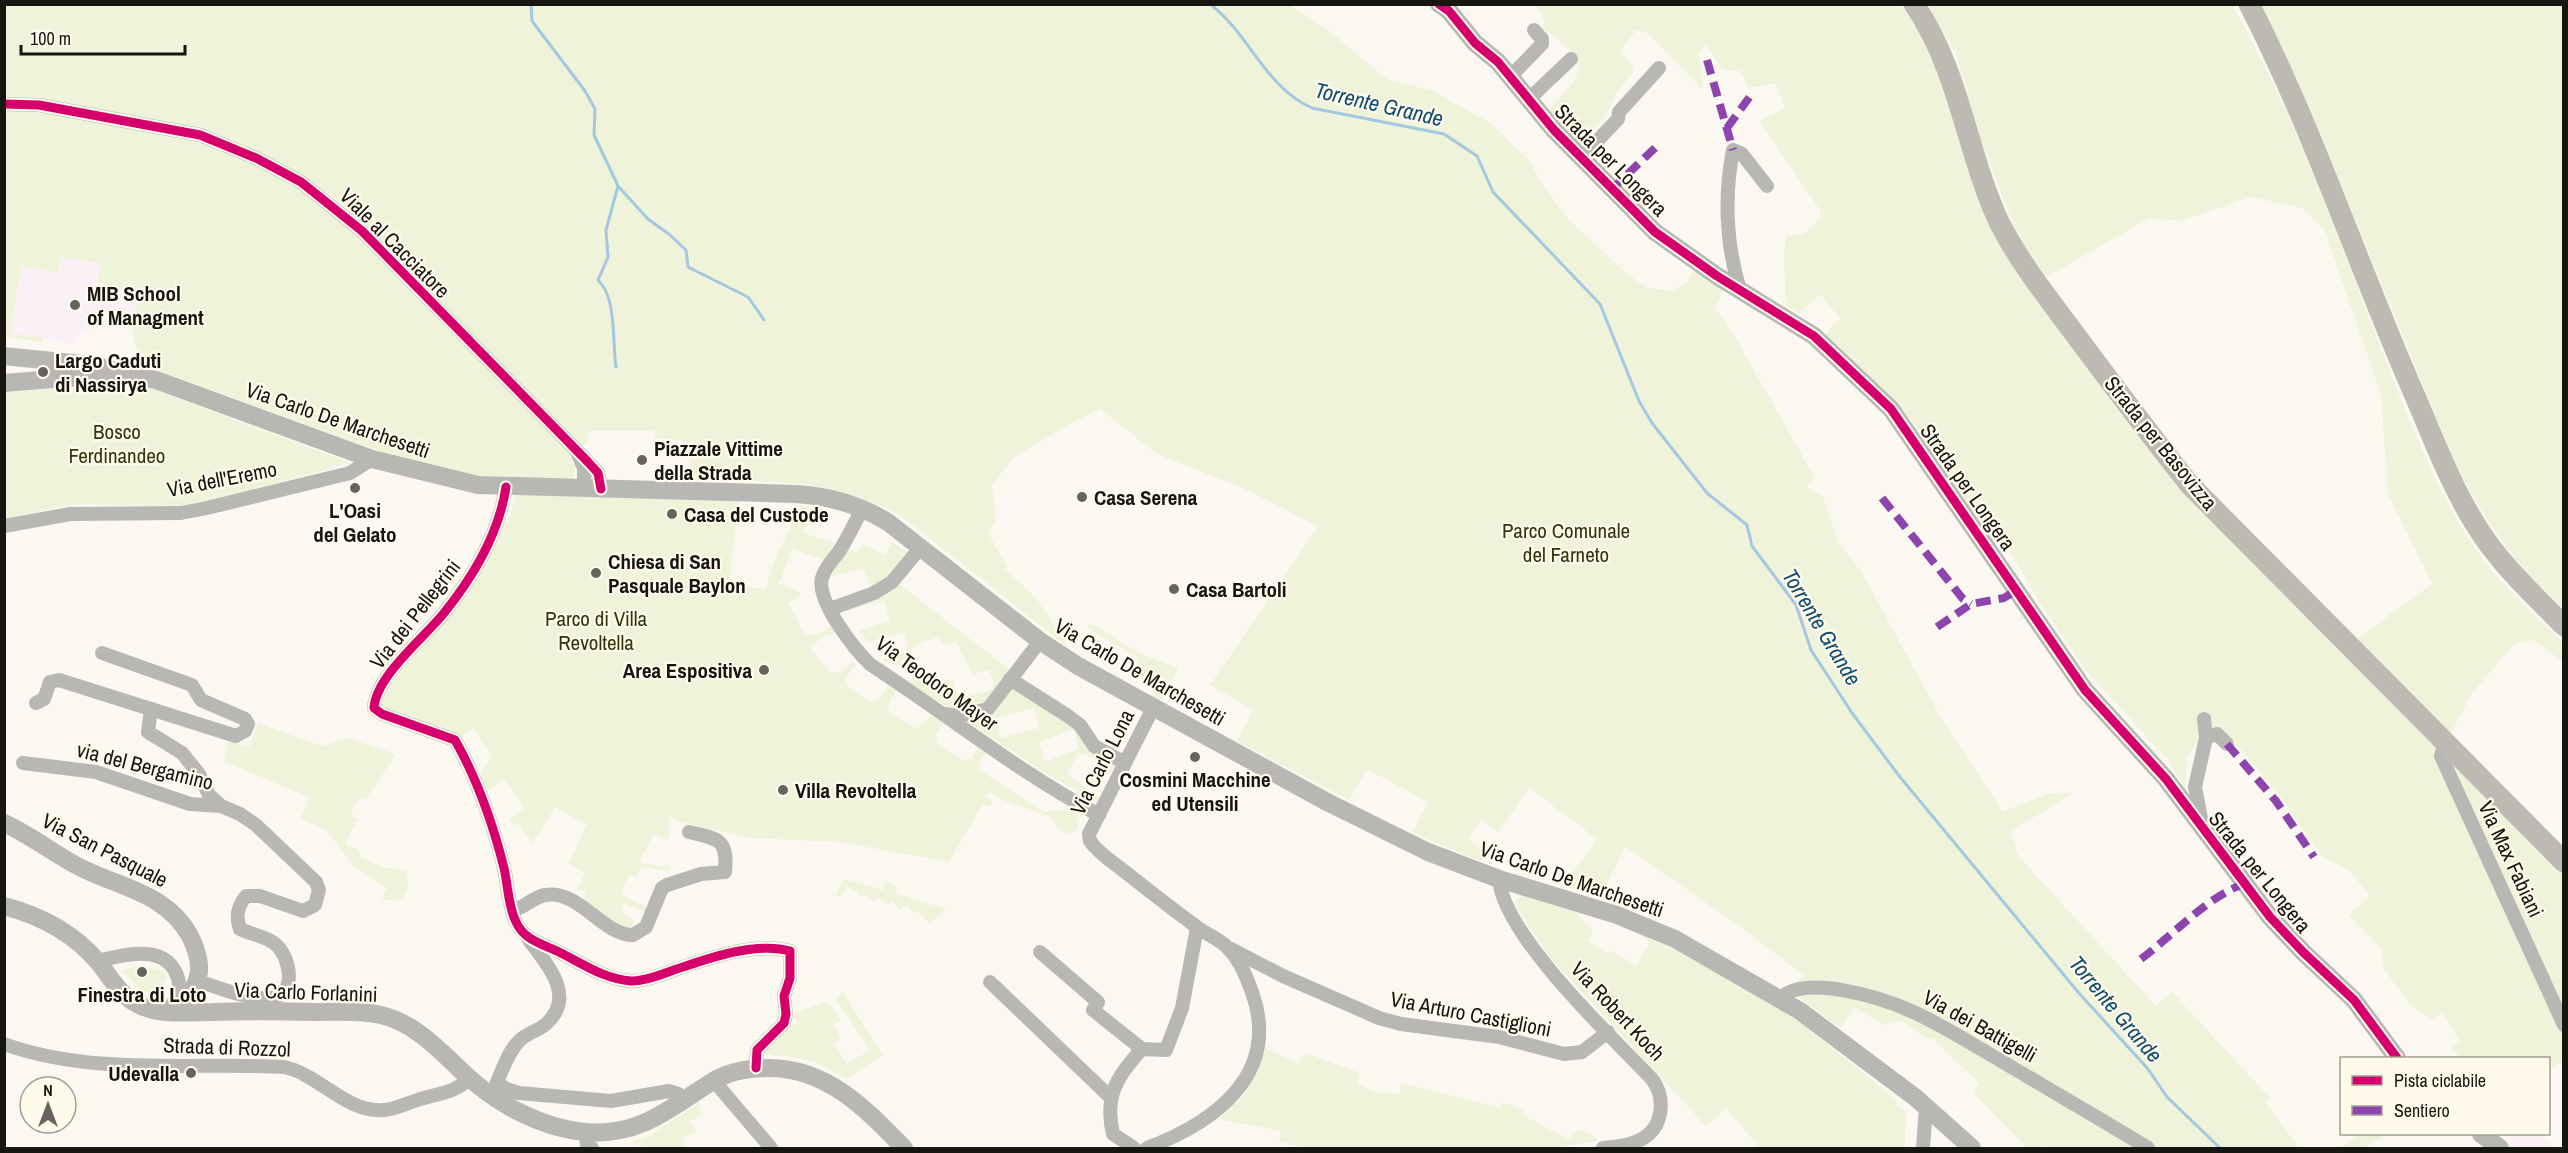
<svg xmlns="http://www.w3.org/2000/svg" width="2568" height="1153" viewBox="0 0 2568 1153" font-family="'Archivo Narrow',sans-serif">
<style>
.education{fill:#fbf0f6}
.green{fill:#eff3d9;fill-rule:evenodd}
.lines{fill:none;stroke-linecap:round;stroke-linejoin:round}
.stream{stroke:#a4c8e1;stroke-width:3}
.street{stroke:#b9b7b4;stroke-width:14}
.secondary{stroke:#b9b7b3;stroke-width:18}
.primary{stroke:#bdbab4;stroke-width:21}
.quiet{stroke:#8e44ad;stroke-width:8;stroke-dasharray:15 8;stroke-linecap:butt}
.cycleway-casing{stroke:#fffaeb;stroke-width:13}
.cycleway{stroke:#d6006c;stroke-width:9}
.poi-dot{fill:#66645e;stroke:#fffaeb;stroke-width:2}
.labels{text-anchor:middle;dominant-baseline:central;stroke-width:4.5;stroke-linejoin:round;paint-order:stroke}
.street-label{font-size:21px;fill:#171510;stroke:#fffaeb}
.poi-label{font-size:21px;font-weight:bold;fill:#171510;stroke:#fffaeb;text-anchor:start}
.park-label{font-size:21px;fill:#30370a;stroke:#fffaeb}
.water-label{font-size:22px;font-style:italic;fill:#0f4d73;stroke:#fffaeb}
</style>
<rect width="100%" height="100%" fill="#faf8f0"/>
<!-- education -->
<g class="education">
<path d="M61,256l40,8 -3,20 40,6 -6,38 -40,-8 -3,12 -6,-1 -1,5 -6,-1 -1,8 -3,1 -39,-8v2l-23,-3 11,-69 37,7z"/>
<path d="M2512,1134h28l14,14h-48l-4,-4z"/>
</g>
<!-- green -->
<g class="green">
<path d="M4,5h1286l38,25 60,50 43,10 59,33 39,37 13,24 26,35 59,55 19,13 26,4 14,-8 8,-13 31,18 -10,19 24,37 76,134 -8,8 7,7 8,1 17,50 22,27 80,147 62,94 44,-18 25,-1 -61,39 8,25 137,149 16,-14 98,106 -5,4 34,46h-141l-298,-160 -63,-6 8,-6 -68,-52 -112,-77 -24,49 -38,-10 34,-47 -68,-51 -31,44 -17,-12 -13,19 18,15 -5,7 -69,-28 16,-31 -61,-33 -18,31 -112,-59 16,-31 -43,-25 108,-158 -68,-36 -93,-37 -57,-45 -27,13 -61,37 -20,26 4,36 -8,12 19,33 -2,3 31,29 33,50 -169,-133c-71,-38 -134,-33 -212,-36l5,-34 -14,-5 -25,-2v-7h-66l-1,12 -7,3 -218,-227 -46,-35 -38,-23 -48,-22 -33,-11 -192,-30z"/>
<path d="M1536,5h364l21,29 20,47 46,141 28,46 76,104 472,499v190l-14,8v5l-1,-16h-86l-11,-9 9,-8 -18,-28 -10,6 -21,-13 -27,-37 -3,-21 -33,-33 22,-19 -20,-25 -28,-15 -42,-60 -48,-57 -7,-7 -14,-3 -3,-15 -8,-3 -3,32 -10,13 -2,31 -17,-27 -80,-87 -48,-70 -31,-54 -53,-59 -43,-68 -25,-29 -63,-59 15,-16 -20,-24 -21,19 -13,-7 -2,-49 2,-21 18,-2 16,-16v-8l-61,-90 26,-11 -9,-26 -27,5 -8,-17 -18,-1 -18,-26 -6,9 4,37 -54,-56 -13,-4 -16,22 15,17 -19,25 -10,22 -27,30 -30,-36c38,-43 43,-44 -6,-82l1,-10z"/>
<path d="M1928,5h304c62,108 103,225 148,341 27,68 56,148 99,208 21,30 58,62 84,89v18l-30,-21 -19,4 -42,49 -23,44 -95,-96 78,-57 -44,-90 -7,-100 -57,-165 -22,-21 -51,-11 -71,24 -31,-3 -104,60 -28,-43 -39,-103 -21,-76z"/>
<path d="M2257,5h306v604c-51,-49 -78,-87 -110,-150l-129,-316 -31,-71z"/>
<path d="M5,110c88,6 193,22 271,66 58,32 101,81 147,128 49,49 98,99 147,149l6,13 -4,14 -57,1 -62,-8 -77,-23 -228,-83c-21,-24 -15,-47 -10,-76l-40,-7 2,-21 -39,-6 -3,16 -37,-7 -11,68 33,3 -1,5 -37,-5z"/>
<path d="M112,382l28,2 210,79 -129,35 -41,8 -104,-2 -71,14 -1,-125z"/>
<path d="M515,494l224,6 -10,85 37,4 5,-21 30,-63 11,4 -9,24 32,10 -10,17 -33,-11 -13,35 20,7 2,6 -13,6 17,32 15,-2 12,-7 4,7 -11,2 -15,13 21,25 12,-2 9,-10 4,3 -10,13v8l27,18 7,-4 8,-15 9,5 -9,16 1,7 28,17 14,-14 13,6 -7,13v8l27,19 8,-3 6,-10 8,4 -6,8 -1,10 65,42 25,-3 10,6 -2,14 -6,5c-11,-2 -16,-8 -21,-18l-45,-15 -16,-9 -3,5 7,4 -4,6 -6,-3 -34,58 -110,-20 -88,-4 -75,-17 -7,-6 1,17 -3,8 -14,-6 -13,28 24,5 2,-3 5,2 -2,5 -28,-4 -4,10 -8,-3 -8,21 27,12 -2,5 -22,-8 -3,6 12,10v5l-6,4 -45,-26 4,-10 -9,-4 8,-16 -17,-9 19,-39 -32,-18 -22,36 -15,-20 -5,3 -4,-7 15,-11 -20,-29 -17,13 -7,-17 11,-19 -17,-28 -14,10 -77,-28 -4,-8 3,-7 100,-124 30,-61z"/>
<path d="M892,542l18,12 -19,22 -21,11 -6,-19 -32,8 1,-7 14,-20 11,4 4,-9 24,11z"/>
<path d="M899,584l111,86c-7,10 -15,27 -25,35 -24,18 -60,-12 -79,-25h47l6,18 33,-8 2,-7 -5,-13 -16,4 -17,-32 -13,3 -4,-8c-20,6 -30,10 -40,29l-18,-6 23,-7 4,-7 -4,-14 -35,10 -11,-11 32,-10 -6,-20 -39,10z"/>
<path d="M1088,625h6l45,28 39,15 -16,33 -8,-5c0,-12 -7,-15 -16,-20l-1,-19 -49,-29z"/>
<path d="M1012,687l60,39 15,24 28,16 -4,8c-11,-10 -17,-20 -33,-21l-11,21 32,24 -2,4 -51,-29 -81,-52 31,-10zM1034,708l5,20 -39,10 -3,-20zM1073,729l5,13v7l-33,13 -6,-20z"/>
<path d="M258,723l63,23 27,-8 48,16 -30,45 -7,-1 -9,18 7,3 -12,25 14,6 1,7 25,11 22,3 1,17 -6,11 -20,1 5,-12 -32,-21 -28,-36 -26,-12 8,-22 -86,-36 6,-20 20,6z"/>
<path d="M844,879l39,11 2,-8 12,4 -2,7 51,16 -16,15 -12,-13 -4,2 -7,-8 -7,5 -8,-9 -6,4 -8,-8 -5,5 -8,-8 -5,3 -1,-5 -13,-5 -5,10 -6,-2z"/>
<path d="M1524,894l46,13 23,24 -5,10 20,13 3,-4 25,16 14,-24 -20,-13 107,53 69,45 90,72 1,6 9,7 -1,36h-145l-34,-40 -20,18 -155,-167 -35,-52v-7z"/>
<path d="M141,965l22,6 4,6 -7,15h-17l-21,-22z"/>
<path d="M842,991l41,64 -36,24 -30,-16 -25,-6 -29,-3v-5l25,-29 6,6 4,-4 -6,-7 32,-13 6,2 11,16 -7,4 7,15 -7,5 13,20 23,-14 -33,-50z"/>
<path d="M1801,993l64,5 80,35 194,115h-88l-5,-3 -5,3h-14l-54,-55 6,-10 -46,-44 -7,-1 -26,-18 -16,5 -30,-18 -13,21 -42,-30z"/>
<path d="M1265,1048l33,16 8,-11 54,20 -4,11 23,9 21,1 1,-11 100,25v-6l23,8 -2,5 47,24 9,-10 18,8 2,4 -47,7h-244l-28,-6 2,-11 -59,-11c2,-11 14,-16 21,-25 11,-14 17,-30 22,-47z"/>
<path d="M699,1103l3,12 -12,6 6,11 -12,5 -1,11h-35l-17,-6 16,-5z"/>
<path d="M2359,1134h28l-22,14h-25z"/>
</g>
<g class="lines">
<!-- stream -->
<g class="stream">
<path d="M531,4l1,17 53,70 10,18 -1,26 24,51 -12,44 2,27 -10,23c19,18 14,60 18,87"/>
<path d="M1210,4c40,31 55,83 102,104l132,26 33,22 16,36 107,112 39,97 13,22 55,70 40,32 5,21 44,59 15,45 41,63 48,64 178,215 70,77 19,28 53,51"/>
<path d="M618,186l30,33 22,16 16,15 2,17 60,30 16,23"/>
</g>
<!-- street -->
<g class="street">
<path d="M1510,77l32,-33v-5l-8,-9"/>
<path d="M1528,100l43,-41"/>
<path d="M4,104l35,1 161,30 56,23 45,24 61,49 226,231 10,11 3,16"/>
<path d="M1581,158l37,-39 1,-7 40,-44"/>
<path d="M1740,290c-14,-46 -16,-93 -7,-140l9,4 25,32"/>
<path d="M578,454l6,14v21"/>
<path d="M506,487c-7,47 -33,90 -62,126 -20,25 -68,63 -70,95l8,6 73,26c22,39 38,84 49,128 4,17 4,38 12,54 8,18 26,22 43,30 24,12 45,27 72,29 18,0 35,-9 52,-14 32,-11 75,-25 107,-16v27l-6,18 2,18 -2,9 -27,27 -1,18"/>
<path d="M862,509c-7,14 -14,28 -22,41 -6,9 -15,17 -18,28 -6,23 33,72 49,87 77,50 147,107 228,150"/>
<path d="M4,526l66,-12 111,-1 26,-5 143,-35 22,-14"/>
<path d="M830,609l44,-16 18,-11 29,-35"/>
<path d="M1010,679l58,37 12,9 14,21 31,17"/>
<path d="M36,703l8,-4 6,-17 9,-2 177,56 9,-5 3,-7 -3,-5 -44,-19 -9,-15 -90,-32"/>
<path d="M151,709l-3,23 34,21 17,21 10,21 12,11 19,8 16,11 60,57 3,8 -4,15 -12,6 -43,-15h-14c-8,10 -11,20 -6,33 10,5 25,7 34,14 17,13 24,53 -4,55 -23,2 -51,-11 -73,-17"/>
<path d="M945,714l15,2 28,-7 52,-68"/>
<path d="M2204,719l2,19"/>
<path d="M2445,743l-4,13 123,269"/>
<path d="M23,763l73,9 94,32 31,2"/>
<path d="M2202,824l-7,-37 11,-49 11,-4 10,10"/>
<path d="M1499,879c4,56 113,158 153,200 14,19 12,49 -12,61 -11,6 -25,7 -37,8"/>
<path d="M512,911c12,-3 21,-14 33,-16 34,-6 57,40 88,40l13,-8 16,-39 5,-3 34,-11 24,-2c3,-34 -7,-33 -36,-40"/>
<path d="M529,940c17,23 46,54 20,81 -8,10 -22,11 -30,20 -11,11 -16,28 -22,41l9,7 13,4 92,8 58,-10 9,3 5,7"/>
<path d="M1231,949l52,27 96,42 22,6 98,13 65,17 18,-2 26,-20"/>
<path d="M1040,952l58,50 -5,8 49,39"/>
<path d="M97,961c28,-6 69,-19 81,17 3,11 -1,21 -8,30"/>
<path d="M990,982l120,115"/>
<path d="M1780,999c24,-26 102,-1 131,12 30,13 59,32 87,48 50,30 101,59 150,89"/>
<path d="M4,1044c89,32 188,18 280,23 35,7 63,47 100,43 14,-1 27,-9 40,-12 17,-5 32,-6 46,-20"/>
<path d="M714,1081l57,67"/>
<path d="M585,1132l2,13 5,3"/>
<path d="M1134,1148l-21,-14c-9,-38 4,-58 29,-85l24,1 16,-42 15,-80"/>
<path d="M1147,1148c66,-25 133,-72 106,-153 -6,-17 -13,-35 -26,-48 -8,-8 -21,-13 -30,-20 -25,-18 -49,-37 -73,-56 -11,-9 -25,-17 -34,-30l-1,-7 64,-126"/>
<path d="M1923,1148l3,-42"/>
</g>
<!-- secondary -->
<g class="secondary">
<path d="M1439,4l10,7 26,32 23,19 56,68 101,102 62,44 97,60 77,73 194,281 81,89 104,138 33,35 51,48 43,58"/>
<path d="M4,356l87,9 65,15 216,79 106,26 318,9c32,2 65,11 93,29l151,118 38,25 249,136 101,50 71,27 118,36 58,24 125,72 116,87 56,50"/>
<path d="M4,383l99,-8"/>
<path d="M4,823c24,11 45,27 68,40 41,24 93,27 118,73 5,10 10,22 9,35 -2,19 -16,33 -32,41"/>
<path d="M4,906c38,10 70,27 95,57 11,14 22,33 38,41 22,12 52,8 75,8 34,-1 68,-1 102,0 22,0 45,-2 67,3 35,8 60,37 86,61 32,29 75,52 118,56 53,5 84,-23 125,-49 17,-11 39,-15 59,-15 58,0 97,41 135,80"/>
<path d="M2481,1134l19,14"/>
</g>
<!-- primary -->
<g class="primary">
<path d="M1914,4c46,67 52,148 86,220 20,39 48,74 74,109 38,51 76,102 116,152l374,377"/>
<path d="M2249,4c65,127 109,262 166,392 19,44 36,90 62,131 23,37 56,67 87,99"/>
</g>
<!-- quiet -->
<g class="quiet">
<path d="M1707,60l26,90"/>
<path d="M1727,128l24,-33"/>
<path d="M1611,190l45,-43"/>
<path d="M1882,498l81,101 8,5"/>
<path d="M1937,627l34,-23 33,-6 11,-7"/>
<path d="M2227,744l49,57 38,56"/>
<path d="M2141,959c31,-23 67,-63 103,-75"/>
</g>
<!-- cycleway casing -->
<g class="cycleway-casing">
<g id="cycleway">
<path d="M1439,4l10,7 26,32 23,19 56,68 101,102 62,44 97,60 77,73 194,281 81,89 104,138 33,35 51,48 43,58"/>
<path d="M4,104l35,1 161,30 56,23 45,24 61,49 226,231 10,11 3,16"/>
<path d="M506,487c-7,47 -33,90 -62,126 -20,25 -68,63 -70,95l8,6 73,26c22,39 38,84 49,128 4,17 4,38 12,54 8,18 26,22 43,30 24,12 45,27 72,29 18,0 35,-9 52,-14 32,-11 75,-25 107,-16v27l-6,18 2,18 -2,9 -27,27 -1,18"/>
</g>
</g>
<!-- cycleway -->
<use href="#cycleway" class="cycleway"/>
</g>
<!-- markers -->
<g class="poi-dot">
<circle cx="75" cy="305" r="6"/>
<circle cx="43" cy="372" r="6"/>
<circle cx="642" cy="460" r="6"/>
<circle cx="355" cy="488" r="6"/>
<circle cx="1082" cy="497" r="6"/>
<circle cx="672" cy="514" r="6"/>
<circle cx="596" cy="573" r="6"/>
<circle cx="1174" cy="589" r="6"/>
<circle cx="764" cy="670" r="6"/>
<circle cx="1195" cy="757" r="6"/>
<circle cx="783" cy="790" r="6"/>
<circle cx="142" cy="972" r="6"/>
<circle cx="191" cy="1073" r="6"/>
</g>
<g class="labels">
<!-- street labels -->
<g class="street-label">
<text transform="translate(1611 160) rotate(45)">Strada per Longera</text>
<text transform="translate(395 243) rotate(45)">Viale al Cacciatore</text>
<text transform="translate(338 420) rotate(19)">Via Carlo De Marchesetti</text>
<text transform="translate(2161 443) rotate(51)">Strada per Basovizza</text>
<text transform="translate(222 479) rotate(-11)">Via dell'Eremo</text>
<text transform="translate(1968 487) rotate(55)">Strada per Longera</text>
<text transform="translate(415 614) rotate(-52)">Via dei Pellegrini</text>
<text transform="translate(1140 672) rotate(30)">Via Carlo De Marchesetti</text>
<text transform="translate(937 683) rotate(36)">Via Teodoro Mayer</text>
<text transform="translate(1102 762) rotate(-63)">Via Carlo Lona</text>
<text transform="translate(145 766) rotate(14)">via del Bergamino</text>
<text transform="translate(105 850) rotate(27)">Via San Pasquale</text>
<text transform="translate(2511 859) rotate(65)">Via Max Fabiani</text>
<text transform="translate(2260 872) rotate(51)">Strada per Longera</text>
<text transform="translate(1572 879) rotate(19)">Via Carlo De Marchesetti</text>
<text transform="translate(306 992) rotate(2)">Via Carlo Forlanini</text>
<text transform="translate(1618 1011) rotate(47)">Via Robert Koch</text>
<text transform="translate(1471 1014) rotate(11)">Via Arturo Castiglioni</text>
<text transform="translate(1980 1026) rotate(29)">Via dei Battigelli</text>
<text transform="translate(227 1047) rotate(2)">Strada di Rozzol</text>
</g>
<!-- poi labels -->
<g class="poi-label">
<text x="87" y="293">MIB School<tspan x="87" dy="24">of Managment</tspan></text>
<text x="55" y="360">Largo Caduti<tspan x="55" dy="24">di Nassirya</tspan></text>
<text x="654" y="448">Piazzale Vittime<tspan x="654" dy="24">della Strada</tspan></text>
<text x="1094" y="497">Casa Serena</text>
<text x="355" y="510" text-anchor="middle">L'Oasi<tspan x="355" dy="24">del Gelato</tspan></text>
<text x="684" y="514">Casa del Custode</text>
<text x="608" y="561">Chiesa di San<tspan x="608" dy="24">Pasquale Baylon</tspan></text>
<text x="1186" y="589">Casa Bartoli</text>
<text x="752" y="670" text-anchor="end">Area Espositiva</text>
<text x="1195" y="779" text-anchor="middle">Cosmini Macchine<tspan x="1195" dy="24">ed Utensili</tspan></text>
<text x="795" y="790">Villa Revoltella</text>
<text x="142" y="994" text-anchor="middle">Finestra di Loto</text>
<text x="179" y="1073" text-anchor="end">Udevalla</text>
</g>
<!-- park labels -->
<g class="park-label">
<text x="117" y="431">Bosco<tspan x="117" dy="24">Ferdinandeo</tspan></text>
<text x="1566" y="530">Parco Comunale<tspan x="1566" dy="24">del Farneto</tspan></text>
<text x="596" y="618">Parco di Villa<tspan x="596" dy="24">Revoltella</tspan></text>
</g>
<!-- water labels -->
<g class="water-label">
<text transform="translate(1379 104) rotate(13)">Torrente Grande</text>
<text transform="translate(1822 627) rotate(59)">Torrente Grande</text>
<text transform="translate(2116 1009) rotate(50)">Torrente Grande</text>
</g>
</g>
<!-- border -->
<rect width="2568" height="1153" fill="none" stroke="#171510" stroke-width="12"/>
<!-- legend -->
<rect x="2340" y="1057" width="210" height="78" fill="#fffaeb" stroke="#a29e93" stroke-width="1.5"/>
<rect x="2352" y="1076" width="30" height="9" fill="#d6006c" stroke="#a29e93" stroke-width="1.5"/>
<text x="2394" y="1087" font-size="18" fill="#171510">Pista ciclabile</text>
<rect x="2352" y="1106" width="30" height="9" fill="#8e44ad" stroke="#a29e93" stroke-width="1.5"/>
<text x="2394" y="1117" font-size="18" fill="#171510">Sentiero</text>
<!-- north arrow -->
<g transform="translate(48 1105)"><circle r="28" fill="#fffaeb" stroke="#a29e93" stroke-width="1.5"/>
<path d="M0-4.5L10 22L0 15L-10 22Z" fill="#66645e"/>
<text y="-9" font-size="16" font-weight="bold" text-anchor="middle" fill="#171510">N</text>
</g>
<!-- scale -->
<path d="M21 45v9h164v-9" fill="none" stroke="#171510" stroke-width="3"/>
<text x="30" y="45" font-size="18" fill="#171510" stroke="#fffaeb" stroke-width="4.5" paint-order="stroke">100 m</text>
</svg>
